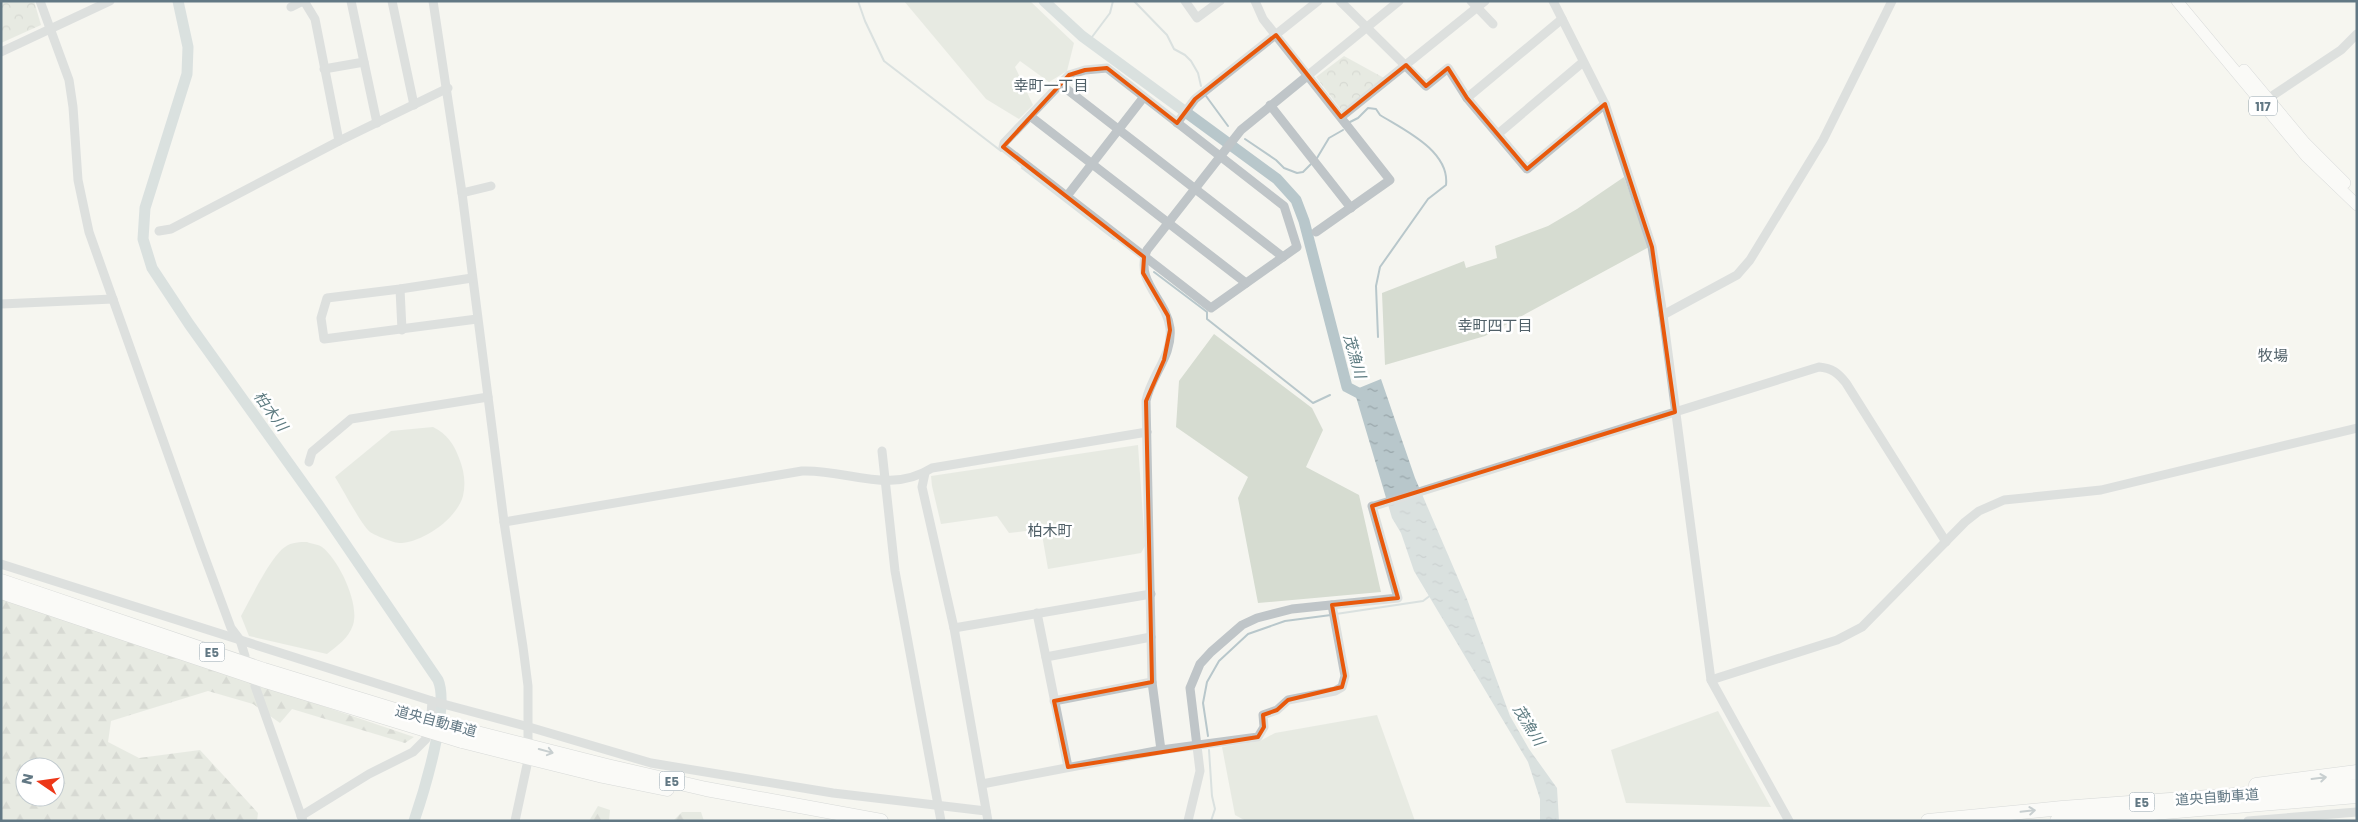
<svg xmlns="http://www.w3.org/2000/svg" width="2358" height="822" viewBox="0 0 2358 822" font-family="Poppins,'Noto Sans JP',sans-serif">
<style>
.green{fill:#d6dcd1}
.forest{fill:url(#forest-firs);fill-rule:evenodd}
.park{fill:url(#park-crowns)}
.water{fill:url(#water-ripples)}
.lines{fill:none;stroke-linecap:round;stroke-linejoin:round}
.stream{stroke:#b8c7cb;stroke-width:2}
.river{stroke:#b8c7cb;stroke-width:11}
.major-casing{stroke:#b3b8bc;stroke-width:12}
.highway-casing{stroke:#b4b9bb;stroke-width:15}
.minor{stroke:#bfc5c8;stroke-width:9}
.major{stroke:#fff;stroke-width:11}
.highway{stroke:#fff;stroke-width:14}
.highway-bridge-casing{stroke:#b4b9bb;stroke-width:15;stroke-linecap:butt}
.highway-bridge{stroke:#fff;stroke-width:14}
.oneway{stroke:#91a0a9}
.marked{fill:none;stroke:#e8590c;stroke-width:4;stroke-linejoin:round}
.labels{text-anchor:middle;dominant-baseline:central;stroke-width:5;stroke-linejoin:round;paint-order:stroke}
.shield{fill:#fff;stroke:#91a0a9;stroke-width:1}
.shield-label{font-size:12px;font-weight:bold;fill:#627884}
.street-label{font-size:14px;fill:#627884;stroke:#fff}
.neighbourhood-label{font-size:15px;fill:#506068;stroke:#fff}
.water-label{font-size:15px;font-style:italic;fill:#5d7b81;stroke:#fff}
</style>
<defs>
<pattern id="forest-firs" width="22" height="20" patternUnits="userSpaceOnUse" patternTransform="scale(1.25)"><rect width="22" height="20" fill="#d6dcd1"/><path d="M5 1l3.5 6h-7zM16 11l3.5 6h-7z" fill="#b1b7af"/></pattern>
<pattern id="park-crowns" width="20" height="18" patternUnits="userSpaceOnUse" patternTransform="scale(1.25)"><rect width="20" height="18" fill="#d6dcd1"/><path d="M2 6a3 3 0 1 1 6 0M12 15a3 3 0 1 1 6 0" fill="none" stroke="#b1b7af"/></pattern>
<pattern id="water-ripples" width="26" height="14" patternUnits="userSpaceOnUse" patternTransform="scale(1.25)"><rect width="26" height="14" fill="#b8c7cb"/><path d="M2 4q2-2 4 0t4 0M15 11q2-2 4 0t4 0" fill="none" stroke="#99a6aa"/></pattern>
</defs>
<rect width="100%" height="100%" fill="#f5f5f0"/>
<!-- green -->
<g class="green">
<path d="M904,1h126l44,42 -7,28 -18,11 -29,-21 -5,6 18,38 -14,14 -33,-20z"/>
<path d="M1624,177l25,70 -164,89 -100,29 -3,-72 82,-32 2,7 31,-10 -2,-12 53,-20 29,-17z"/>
<path d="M1214,334l98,74 11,22 -17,37 53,28 22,97 -123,11 -20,-105 10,-21 -72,-50 3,-46z"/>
<path d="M433,427c14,7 21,17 26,31 5,12 7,25 4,38 -6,22 -38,45 -61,47 -6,1 -26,-7 -32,-11 -8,-6 -28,-44 -35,-55l56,-46z"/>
<path d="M1138,445l7,101 -4,7 -93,16 -7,-40 -32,4 -12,-17 -56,8 -9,-38 -1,-10z"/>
<path d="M307,542c5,2 11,2 15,5 17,13 38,57 31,78 -5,14 -15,20 -26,29l-78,-18 -8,-20c9,-16 30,-60 44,-69 7,-5 15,-5 22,-5z"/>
<path d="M1718,711l53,96 -145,-4 -15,-53z"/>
<path d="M1377,715l38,106h-169l-11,-6 -13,-68 38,-6 15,-8z"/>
</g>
<!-- forest -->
<g class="forest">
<path d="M1,597l413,140 -9,6 -113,-34 -12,14 -27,-19 -45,-13 -97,30 -3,21 31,16 61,-8 58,63 -1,8h-256zM25,767h30v30h-30z"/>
<path d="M598,806l12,4 -1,11h-20z"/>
<path d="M682,812h19l3,9h-31z"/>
</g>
<!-- park -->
<g class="park">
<path d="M1,1h33l7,24 -40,18z"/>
<path d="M1344,56l40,22 -42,33 -26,-34z"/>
</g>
<!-- water -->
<path class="water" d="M1381,379l34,99 52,121 43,117 19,33 28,39 2,33h-19v-22l-12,-37 -114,-191 -13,-38 -9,-15 -38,-128z"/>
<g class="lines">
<!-- stream -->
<g class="stream">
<path d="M858,1l7,20 19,40 117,90"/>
<path d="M1134,1l33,34 7,14 11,6 6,6 7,12 3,13"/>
<path d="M1089,41l21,-28 3,-12"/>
<path d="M1206,96l22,30"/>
<path d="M1350,122l8,-4 10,-10 8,1 4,6c24,15 70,36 66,70l-18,14 -48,68 -4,19 2,51"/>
<path d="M1245,139l31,21 8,8 13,5 6,-1 8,-8"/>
<path d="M1317,158l12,-20 14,-8"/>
<path d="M1022,168l92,71"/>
<path d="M1154,272l53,40v7l106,84 17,-8"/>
<path d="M1336,614l87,-13 8,-6"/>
<path d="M1208,736l-5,-33 4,-21 12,-21 29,-27 37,-13 46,-6"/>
<path d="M1209,750l3,46 3,13 -4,12"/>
</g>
<!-- river -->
<g class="river">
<path d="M178,1l10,46 -1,27 -42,134 -2,31 9,29 37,56 131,183 118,173c12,27 -14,112 -24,141"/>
<path d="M1044,1l38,35 195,143 19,21 8,21 43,166 21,11"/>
</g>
<!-- major casing -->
<g class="major-casing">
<g id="major">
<path d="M2177,1l129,155 51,49"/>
<path d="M2244,70l61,73 40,40"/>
</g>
</g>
<!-- highway casing -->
<g class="highway-casing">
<g id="highway">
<path d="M1,581l263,89 160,49"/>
<path d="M1,592l265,89 157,48"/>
<path d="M465,730l142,36 99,23 175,32"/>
<path d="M462,741l141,35 64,13"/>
<path d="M2256,785l101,-13"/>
<path d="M1928,821l134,-13 295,-22"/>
<path d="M2057,821l300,-25"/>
</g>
</g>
<!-- minor -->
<g class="minor">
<path d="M40,1l29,79 4,27 5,73 11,52 112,315 30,81 9,12 5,16"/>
<path d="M304,1l11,18 24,122"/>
<path d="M351,1l26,122"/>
<path d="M392,1l22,104"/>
<path d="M433,1l29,192 42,329 19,125 5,39v53"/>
<path d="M1185,1l12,17 23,-17"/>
<path d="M1255,1l8,18 127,161 -74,52"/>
<path d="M1340,1l86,85 22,-18 19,30 60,71 78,-65"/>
<path d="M1471,1l22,23"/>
<path d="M1553,1l52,103 47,143 11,68 48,365 78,141"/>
<path d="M291,7l12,-6"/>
<path d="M1,52l109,-51"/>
<path d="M1107,68l177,138 13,41 -86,61 -208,-161 1,-4 65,-68 16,-5z"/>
<path d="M324,69l40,-7"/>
<path d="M1060,84l223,173"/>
<path d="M1467,98l95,-79"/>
<path d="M2263,102l78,-52 16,-16"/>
<path d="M1270,105l81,103"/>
<path d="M1030,116l216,167"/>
<path d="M1341,117l144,-116"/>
<path d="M1177,123l18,-24 123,-98"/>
<path d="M1498,134l85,-72"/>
<path d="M462,193l29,-7"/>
<path d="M1067,196l76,-98"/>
<path d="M159,231l12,-2 168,-88 109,-53"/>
<path d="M472,278l-72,11 -73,9 -6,20 3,21 153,-20"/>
<path d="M400,289l2,41"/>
<path d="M1,304l112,-5"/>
<path d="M1663,315l74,-40 13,-15 73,-120 69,-139"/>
<path d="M882,451l13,120 46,250"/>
<path d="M309,462l3,-10 39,-33 137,-22"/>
<path d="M925,473l-3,14 32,141"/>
<path d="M504,522l298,-51c45,-2 87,24 130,-3l215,-36"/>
<path d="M1,564l431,137 97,26 122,36 182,30 153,18"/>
<path d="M1037,613l31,154"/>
<path d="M1046,657l105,-20"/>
<path d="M1711,680l126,-40 25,-13 103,-105 14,-11 25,-11 97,-10 256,-62"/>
<path d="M255,686l48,135"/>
<path d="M1054,701l98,-19"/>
<path d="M431,715l1,-14"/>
<path d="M1161,750l-9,-68 -6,-281c5,-26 27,-45 24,-73 -4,-30 -36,-46 -23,-78l94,-120 158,-129"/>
<path d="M982,784l179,-34 97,-13 6,-10 -1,-12 14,-5 11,-10 47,-9 7,-4 3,-11 -13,-71"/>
<path d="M301,816l68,-42 44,-22 13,-13"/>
<path d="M515,821l12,-56"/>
<path d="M988,821l-34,-193 197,-34"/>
<path d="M1188,821l12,-50 -10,-83 10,-24 11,-12 31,-27 15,-7 35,-9 106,-11 -26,-92h2l445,-139c13,1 19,6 27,16l100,159"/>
<path d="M2248,821l109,-9"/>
</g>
<!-- major -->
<use href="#major" class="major"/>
<!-- highway -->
<use href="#highway" class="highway"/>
<!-- highway-bridge casing -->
<g class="highway-bridge-casing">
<g id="highway-bridge">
<path d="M424,719l41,11"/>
<path d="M423,729l39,12"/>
</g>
</g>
<!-- highway-bridge -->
<use href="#highway-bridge" class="highway-bridge"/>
</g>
<!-- one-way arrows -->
<defs><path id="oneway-shaft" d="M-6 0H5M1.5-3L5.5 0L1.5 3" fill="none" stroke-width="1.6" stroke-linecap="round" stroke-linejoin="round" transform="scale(1.25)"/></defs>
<g class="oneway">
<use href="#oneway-shaft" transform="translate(546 751) rotate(15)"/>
<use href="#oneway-shaft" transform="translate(2319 778) rotate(-7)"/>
<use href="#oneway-shaft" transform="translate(2028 811) rotate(-6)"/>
</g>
<!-- marked area -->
<path d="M0 0H2358V822H0ZM1276,35l65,82 65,-52 20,21 22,-18 19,30 60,71 78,-65 47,143 23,165 -303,94 26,92 -66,7 13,71 -3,11 -54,13 -11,10 -14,5 1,12 -6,10 -190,30 -14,-66 98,-19 -6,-281 18,-41 6,-30 -2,-14 -25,-43 1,-16 -141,-110 66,-72 16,-5 22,-2 70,55 18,-24z" fill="#f5f5f0" fill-opacity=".55" fill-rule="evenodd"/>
<path class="marked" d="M1276,35l65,82 65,-52 20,21 22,-18 19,30 60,71 78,-65 47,143 23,165 -303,94 26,92 -66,7 13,71 -3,11 -54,13 -11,10 -14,5 1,12 -6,10 -190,30 -14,-66 98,-19 -6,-281 18,-41 6,-30 -2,-14 -25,-43 1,-16 -141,-110 66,-72 16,-5 22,-2 70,55 18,-24z"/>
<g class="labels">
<!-- shield labels -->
<g class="shield">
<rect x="2249" y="96.5" width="28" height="19" rx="4"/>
<rect x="199.5" y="642.5" width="25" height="19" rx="4"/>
<rect x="659.5" y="771.5" width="25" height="19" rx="4"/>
<rect x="2129.5" y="792.5" width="25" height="19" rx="4"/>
</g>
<g class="shield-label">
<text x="2263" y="106">117</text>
<text x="212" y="652">E5</text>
<text x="672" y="781">E5</text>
<text x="2142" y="802">E5</text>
</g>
<!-- street labels -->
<g class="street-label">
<text transform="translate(436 721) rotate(15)">道央自動車道</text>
<text transform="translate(2217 797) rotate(-4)">道央自動車道</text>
</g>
<!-- neighbourhood labels -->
<g class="neighbourhood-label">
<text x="1051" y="85">幸町一丁目</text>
<text x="1495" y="325">幸町四丁目</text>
<text x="2273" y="355">牧場</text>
<text x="1050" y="530">柏木町</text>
</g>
<!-- water labels -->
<g class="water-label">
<text transform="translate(1355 356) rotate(74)">茂漁川</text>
<text transform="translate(271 411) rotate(54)">柏木川</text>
<text transform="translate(1529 725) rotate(58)">茂漁川</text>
</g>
</g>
<!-- border -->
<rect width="2358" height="822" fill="none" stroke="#627884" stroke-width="5"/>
<!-- north arrow -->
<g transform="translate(40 782) rotate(283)"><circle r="24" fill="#ffffff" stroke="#c0c9ce"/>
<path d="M0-4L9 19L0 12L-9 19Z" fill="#ed3718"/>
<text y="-8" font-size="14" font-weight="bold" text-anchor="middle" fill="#627884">N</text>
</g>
</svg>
